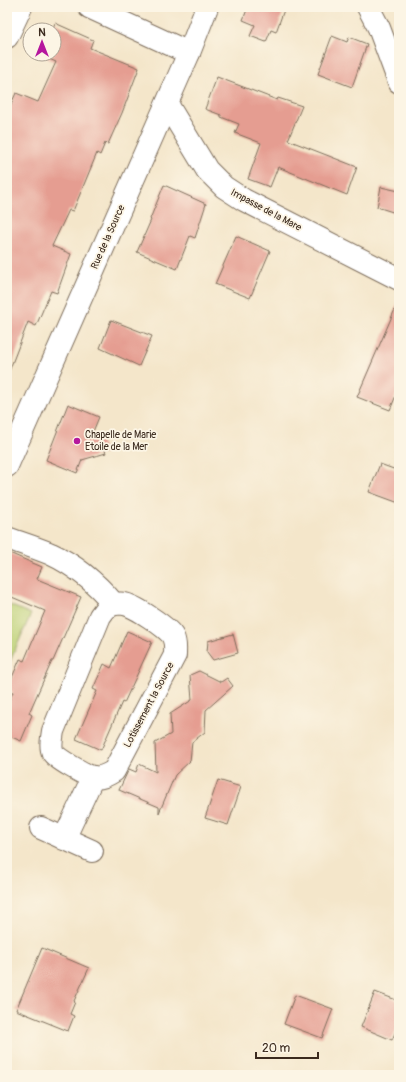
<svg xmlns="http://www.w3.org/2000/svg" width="406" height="1082" viewBox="0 0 406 1082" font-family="Pangolin,sans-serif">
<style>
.green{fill:#bbd073;stroke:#7b7d48}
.building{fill:#e59d91}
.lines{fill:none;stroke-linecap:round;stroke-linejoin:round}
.street-casing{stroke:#7c6c5a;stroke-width:24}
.street{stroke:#fff;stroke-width:22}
.poi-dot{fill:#b5179e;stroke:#fcf5e5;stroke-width:1.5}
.labels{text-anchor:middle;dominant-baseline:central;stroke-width:3.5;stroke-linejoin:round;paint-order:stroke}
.street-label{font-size:10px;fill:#3b2a1e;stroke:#fcf5e5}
.poi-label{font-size:10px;fill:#3b2a1e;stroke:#fcf5e5;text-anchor:start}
</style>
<rect width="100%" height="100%" fill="#fcf5e5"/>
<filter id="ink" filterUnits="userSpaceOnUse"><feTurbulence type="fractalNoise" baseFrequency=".025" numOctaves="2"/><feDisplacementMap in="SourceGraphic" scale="8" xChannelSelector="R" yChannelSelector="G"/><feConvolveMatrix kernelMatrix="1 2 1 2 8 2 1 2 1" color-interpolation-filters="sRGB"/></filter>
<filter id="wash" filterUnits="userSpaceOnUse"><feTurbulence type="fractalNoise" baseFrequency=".012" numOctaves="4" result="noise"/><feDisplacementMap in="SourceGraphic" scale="16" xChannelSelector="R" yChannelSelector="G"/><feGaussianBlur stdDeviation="0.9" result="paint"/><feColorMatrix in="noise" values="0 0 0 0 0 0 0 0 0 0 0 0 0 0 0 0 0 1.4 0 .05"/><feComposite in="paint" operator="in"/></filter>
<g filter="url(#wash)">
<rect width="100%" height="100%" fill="#f4e6ca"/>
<!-- green -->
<path class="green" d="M7,604l24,10 -24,54z"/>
<g id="blocks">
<!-- building -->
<g class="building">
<path d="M248,7h37l-9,25 -5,-2 -5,12 -16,-6 5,-11 -12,-5z"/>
<path d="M55,23l38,17 -3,8 49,20 -17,45 -14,31 -3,-1 -5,12 -3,-2 -24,58 -4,-1 -17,36 19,8 -14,39 -6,-2 -15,35 -8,-4 -20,52 -1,-261 9,-20 22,9 18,-40 -16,-7 14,-1v-24h-2z"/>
<path d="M332,36l15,6 2,-5 18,7 -15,43 -34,-13z"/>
<path d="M217,77l60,23 1,-2 24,8 -14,34 69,27 -10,28 -69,-28 -8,20 -22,-8 13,-36 -26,-10 4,-9 -18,-7v-2l-16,-6z"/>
<path d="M164,185l42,19 -11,34 -5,-2 -13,33 -40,-17 14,-32 -1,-1z"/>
<path d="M381,187l18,4v23l-22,-7z"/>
<path d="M236,236l34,15 -20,47 -35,-14z"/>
<path d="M399,300v88l-9,22 -33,-13z"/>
<path d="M111,320l41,16 -13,30 -39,-18z"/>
<path d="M68,404l31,13 -7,17 8,4 6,15 -24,7 -5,13 -31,-13z"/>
<path d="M380,464l19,7v32l-30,-11z"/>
<path d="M7,552l35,15 -5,12 44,18 -28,64h-1l-23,52 3,2 -11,26 -14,-6v-30l6,-13 -6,-3 13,-30 4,2 21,-50 -38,-16z"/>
<path d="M127,631l25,11 -28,61 -2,-1 -21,48 -25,-11 21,-48 -4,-2 11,-25 7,4z"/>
<path d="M233,634l5,19 -25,7 -6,-8 1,-11z"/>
<path d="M199,671l22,11 6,-4 6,8 -27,24 -1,22 -13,10 -2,19 -15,14 -16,38v-6l-40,-17 10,-21 7,3 3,-8 17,8 -1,-29 16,-9 -1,-20 22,-14 -2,-25z"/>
<path d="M218,780l23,7 -13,38 -23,-7z"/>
<path d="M42,948l47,20 -15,33 1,1 -5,12 4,2 -6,15 -52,-21z"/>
<path d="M375,992l24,9v23l-7,16 -31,-13z"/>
<path d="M295,995l38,14 -11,29 -38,-14z"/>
</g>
</g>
</g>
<g filter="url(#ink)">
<use href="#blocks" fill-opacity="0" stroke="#7c6c5a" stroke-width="1"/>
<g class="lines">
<!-- street casing -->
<g class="street-casing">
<g id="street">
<path d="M89,7l100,46"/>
<path d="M368,7l11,21 20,54"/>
<path d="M7,37l14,-30"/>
<path d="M167,104l40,66 17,17 20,13 155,79"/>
<path d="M7,466l182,-413 18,-46"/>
<path d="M7,538c14,5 30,10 44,16 24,11 46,30 63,50"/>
<path d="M114,604c3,0 7,-1 10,0 9,1 45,24 49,33 3,6 2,11 2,18l-61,116c-7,4 -13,8 -21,6 -6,-1 -38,-19 -40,-24 -3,-6 -1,-15 0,-22l47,-115 6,-8z"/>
<path d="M41,828l51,23"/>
<path d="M64,839l29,-62"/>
</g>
</g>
<!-- street -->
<use href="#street" class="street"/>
</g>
</g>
<!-- markers -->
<circle class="poi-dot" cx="77" cy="441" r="4"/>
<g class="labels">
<!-- street labels -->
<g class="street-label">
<text transform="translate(266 210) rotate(28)">Impasse de la Mare</text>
<text transform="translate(108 237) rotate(-66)">Rue de la Source</text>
<text transform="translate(149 705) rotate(-62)">Lotissement la Source</text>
</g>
<!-- poi labels -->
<g class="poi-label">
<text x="85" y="435">Chapelle de Marie<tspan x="85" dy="12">Etoile de la Mer</tspan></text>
</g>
</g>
<!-- margin -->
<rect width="406" height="1082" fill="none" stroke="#fcf5e5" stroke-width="24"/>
<!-- north arrow -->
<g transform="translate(42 42)"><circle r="19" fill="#fcf5e5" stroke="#afa495"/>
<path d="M0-3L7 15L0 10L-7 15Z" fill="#b5179e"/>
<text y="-6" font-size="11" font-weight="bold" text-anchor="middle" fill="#3b2a1e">N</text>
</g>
<!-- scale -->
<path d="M256 1052v6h62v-6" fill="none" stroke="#3b2a1e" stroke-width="2"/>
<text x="262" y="1052" font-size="12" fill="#3b2a1e" stroke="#fcf5e5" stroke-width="3" paint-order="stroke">20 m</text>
</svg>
